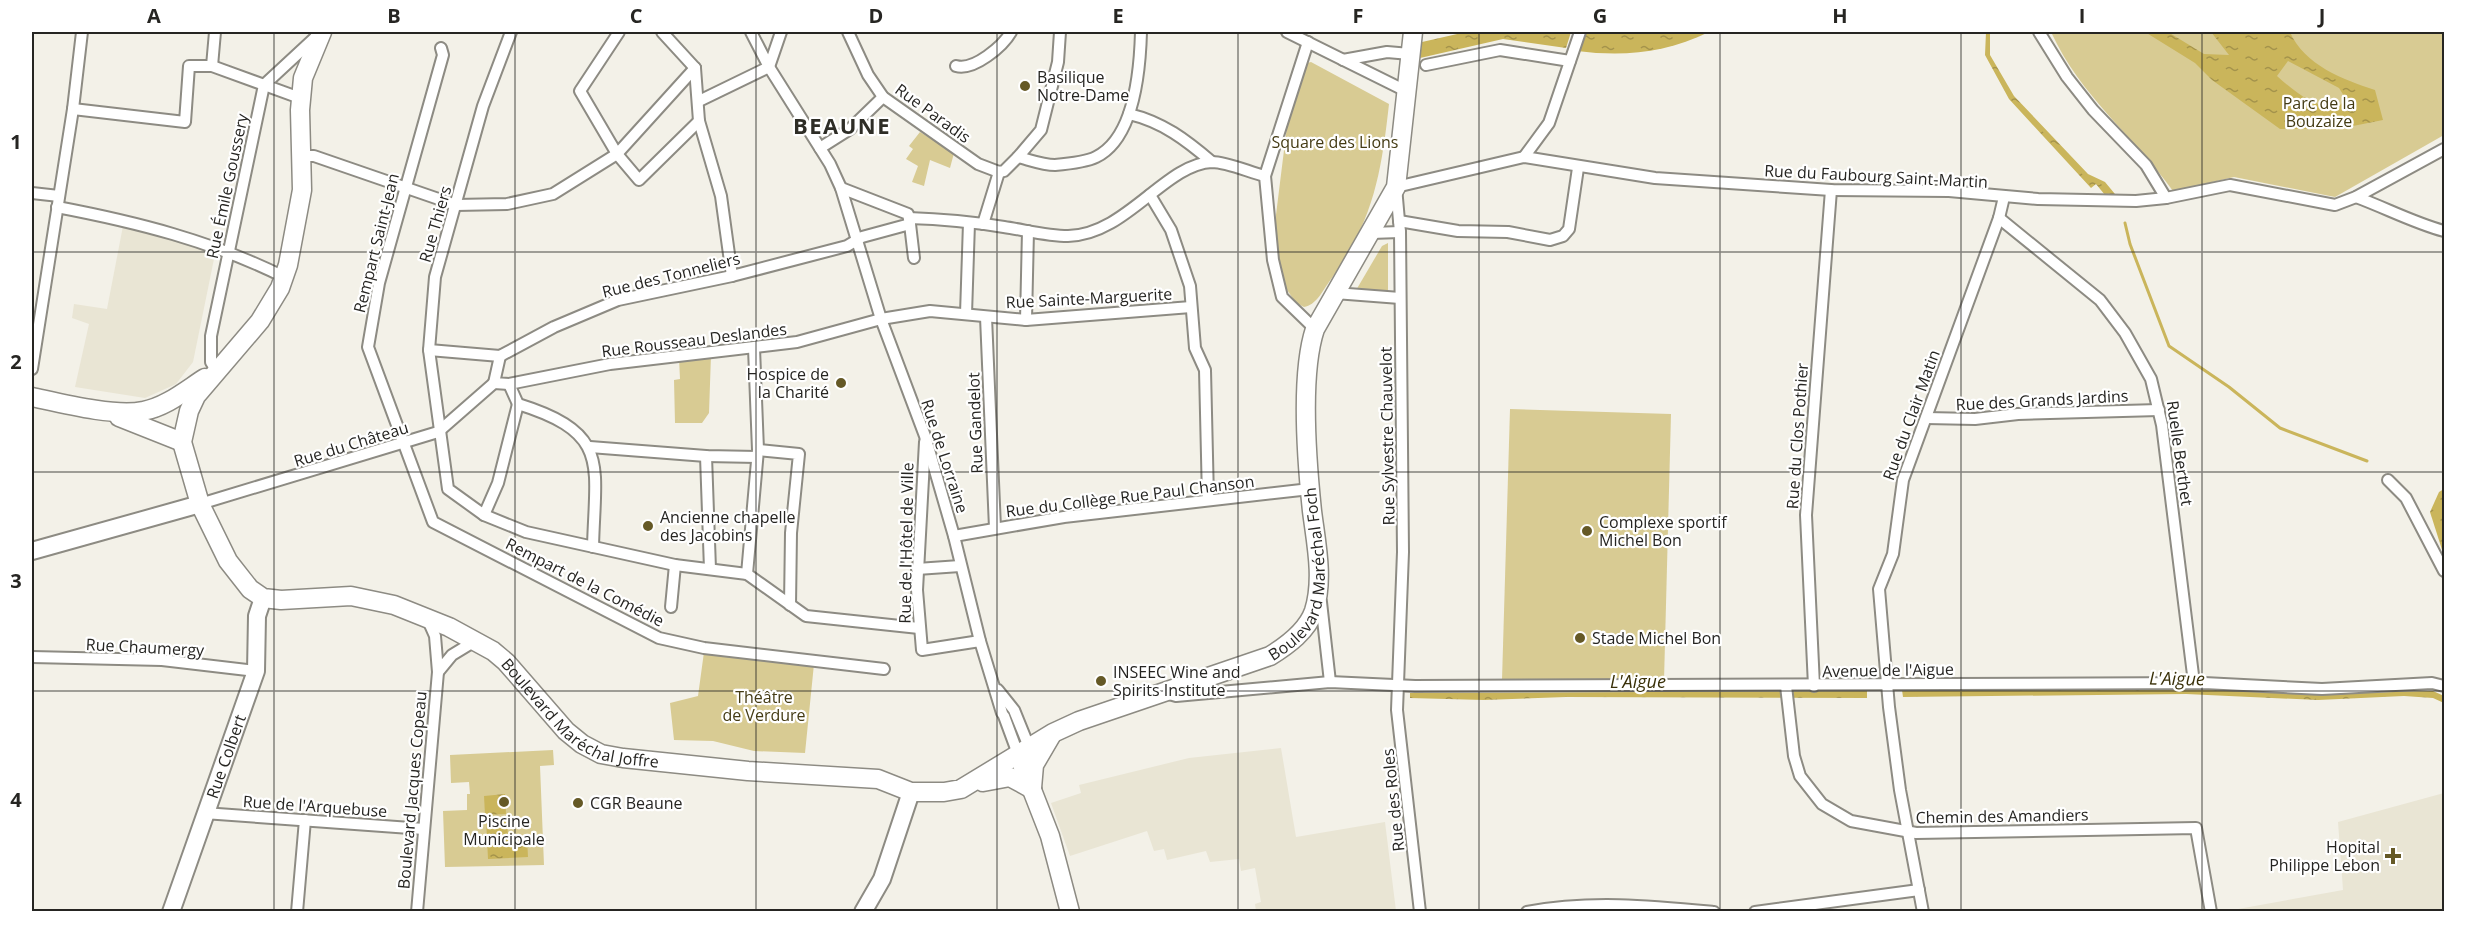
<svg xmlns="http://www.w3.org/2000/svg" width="2476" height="943" viewBox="0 0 2476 943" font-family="'Open Sans',sans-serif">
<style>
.built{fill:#e9e5d4}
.green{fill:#d8cb93}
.water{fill:url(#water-ripples);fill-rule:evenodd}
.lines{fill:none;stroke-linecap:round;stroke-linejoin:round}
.stream{stroke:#cab55b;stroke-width:3}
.street-casing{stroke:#8d8b83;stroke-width:14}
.secondary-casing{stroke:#8d8b83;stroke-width:20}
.primary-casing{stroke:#8d8b83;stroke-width:21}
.street{stroke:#fff;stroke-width:10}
.secondary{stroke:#fff;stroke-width:16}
.primary{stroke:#fff;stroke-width:18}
.grid{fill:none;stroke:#262522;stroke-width:1.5;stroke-opacity:0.55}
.poi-dot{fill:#655926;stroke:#fff;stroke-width:2}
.labels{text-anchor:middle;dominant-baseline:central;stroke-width:4.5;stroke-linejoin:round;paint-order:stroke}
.poi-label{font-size:16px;fill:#262522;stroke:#fff;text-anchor:start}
.park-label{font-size:16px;fill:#443b14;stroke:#fff}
.street-label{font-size:16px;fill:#262522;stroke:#fff}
.water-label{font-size:18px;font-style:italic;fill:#3a3109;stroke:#fff}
.district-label{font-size:22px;font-weight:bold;letter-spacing:1.5px;fill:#2e2d26;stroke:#fff}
.neatline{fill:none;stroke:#262522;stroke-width:2}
.grid-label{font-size:20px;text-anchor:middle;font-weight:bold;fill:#262522}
</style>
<defs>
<pattern id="water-ripples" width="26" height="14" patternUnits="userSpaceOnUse" patternTransform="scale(1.5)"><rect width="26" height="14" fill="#cab55b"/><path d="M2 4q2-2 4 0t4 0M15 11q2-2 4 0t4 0" fill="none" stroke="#a4934b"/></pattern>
</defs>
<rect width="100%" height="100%" fill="#f3f1e8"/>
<!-- built -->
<g class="built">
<path d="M123,226l57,15 37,14 -3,4 -21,103 -17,22 -31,14 -70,-11 14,-63 -17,-6 2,-14 33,5z"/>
<path d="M1281,748l15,89 89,-15 11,89h-140l-1,-7 6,-2 -6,-34 -14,3 -2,-12 -29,3 -4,-11 -39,9 -3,-11 -10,2 -7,-20 -77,25 -19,-53 30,-10 -2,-8 110,-27z"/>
<path d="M2444,793v118h-217l116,-21 -5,-68z"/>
</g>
<!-- green -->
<g class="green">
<path d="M2051,32h393v103l-109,62 -101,-20 -61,14c-41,-57 -92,-94 -122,-159z"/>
<path d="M1311,62l78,42c-8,72 -16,118 -60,178 -7,10 -13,23 -25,25l-8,-4 -11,-16 -12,-48 15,-121 19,-55z"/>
<path d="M920,132l34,21 -4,15 -20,-8 -6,26 -12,-4 6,-16 -12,-7 7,-10 -4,-3z"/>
<path d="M1388,243v52l-33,-3 27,-46z"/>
<path d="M711,355l-2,58 -7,10h-27l-1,-43 6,-1 -1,-21z"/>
<path d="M1510,409l161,5 -7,267 -162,-1z"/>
<path d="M704,652l110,12 -9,89 -51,-2 -41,-10 -39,-1 -4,-37 28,-7z"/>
<path d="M553,750l1,15 -14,1 4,99 -99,2 -2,-56 24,-1v-16h3l-1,-12 -18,1 -1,-28z"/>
</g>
<!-- water -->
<g class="water">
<path d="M1466,32h105l-5,16 -63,-9 -83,19 2,-16z"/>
<path d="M1583,32h126c-43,21 -85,25 -132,19z"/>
<path d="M1986,32h4v23l24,41 74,78 17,8 10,12 -10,1 -9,-11 -5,4 -82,-89 -24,-44z"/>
<path d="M2145,32h23l36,22 25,1 -18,-23h79c14,33 54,48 85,58l8,30 -45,9h-58l-68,-49 -17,-17zM2288,61l51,27 7,11 -10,10c-25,-4 -40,-16 -59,-33z"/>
<path d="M2444,489v67l-14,-44 9,-20z"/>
<path d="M2183,688l132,6 118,-3 11,5v7l-11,-5 -29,-2 -86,4 -132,-6 -283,3 -1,-7z"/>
<path d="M1867,691v7l-301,-1 -82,3 -74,-2v-5z"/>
<path d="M505,794l1,20 -21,1 -1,-19z"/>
<path d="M507,818l1,20 19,-1 1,20 -40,2 -2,-40z"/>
</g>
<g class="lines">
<!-- stream -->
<path class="stream" d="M2125,223l5,21 39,102 60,41 51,41 87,33"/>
<!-- street casing -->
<g class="street-casing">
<g id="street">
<path d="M511,32l-28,74 -48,171 -6,73 19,139 36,26 42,17 149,33 72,9 59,42 113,12"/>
<path d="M619,32l-39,59 37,63 22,26 60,-59"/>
<path d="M662,32l33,36"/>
<path d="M751,32l18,35 61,97 11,24 40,131 44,117 29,100 26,105 22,72"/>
<path d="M848,32l20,43 15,22 95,67 21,8"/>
<path d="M1287,32l119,59"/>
<path d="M2039,32l28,45 26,33 53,55 20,33"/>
<path d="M1308,42l-43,134 8,84 9,37 33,32"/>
<path d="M441,48l2,7 -64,228 -11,64 65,175 226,116 45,10 180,21"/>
<path d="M1343,60l44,-8 23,2"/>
<path d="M1426,65l74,-15 70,11"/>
<path d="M212,66l3,-34"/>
<path d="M956,66c18,5 47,-20 55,-34"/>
<path d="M769,67l12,-35"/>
<path d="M695,68l4,53 22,75 11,80"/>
<path d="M699,101l70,-34"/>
<path d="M73,109l112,13 4,-56h23l88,32"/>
<path d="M1129,114c34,8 57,26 83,48"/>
<path d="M820,148l30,-19 33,-32"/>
<path d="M303,156h11l142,49 51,-1 46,-10 64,-40 78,-86"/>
<path d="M1018,157c12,3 25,8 37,8 11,-1 31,-3 41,-8 39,-19 44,-88 45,-125"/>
<path d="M1524,157l25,-34 31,-91"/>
<path d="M999,172l5,-1 14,-14 23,-27 17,-68 2,-30"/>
<path d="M32,193l27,3"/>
<path d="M1150,195l21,35 19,56 5,62 10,22 3,129"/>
<path d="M2356,197c30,11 58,26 88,34"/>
<path d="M57,207c79,15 155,34 227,70"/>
<path d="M909,218c32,1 64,4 95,9 21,3 43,9 64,9 58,-1 97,-72 144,-74 15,0 37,10 53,14"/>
<path d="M1999,218l101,82 25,33 26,46 11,46 32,258"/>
<path d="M1399,221l59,10 50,1 42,8 13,-4 6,-7 9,-61"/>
<path d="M910,224l4,34"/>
<path d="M983,224l16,-52"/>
<path d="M1371,233l29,-1"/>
<path d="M1335,293l65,5"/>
<path d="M966,314l3,-91"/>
<path d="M986,317l9,211"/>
<path d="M1026,320l2,-89"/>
<path d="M429,350l71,6 54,-29 64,-27 114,-24 115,-30 15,-9 48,-13 -2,-10 -67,-26"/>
<path d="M500,356l-6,27 15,1 101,-20 187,-22 84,-23 49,-8 96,9 165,-13"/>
<path d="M32,369l41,-260 9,-77"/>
<path d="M216,370l-5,-8v-26l53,-251 54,-50"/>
<path d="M509,384l9,20c93,29 77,60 75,143"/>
<path d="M1926,418l49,1 43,-5 141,-4"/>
<path d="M925,442l-8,148 5,60 58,-9"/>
<path d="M590,447l116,9 51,1"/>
<path d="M758,450l41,4 -8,79 -1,72"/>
<path d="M706,456l4,113"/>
<path d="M2388,480l18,18 38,73"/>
<path d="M200,504l238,-72 56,-49"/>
<path d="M484,515l14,-32 20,-79"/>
<path d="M954,536l110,-19 246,-28"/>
<path d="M917,569l43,-3"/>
<path d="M747,574l11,-124 -4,-102"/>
<path d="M1321,602l9,80"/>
<path d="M671,607l4,-42"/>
<path d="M32,657l130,3 94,11"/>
<path d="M438,672l14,-17 23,-14"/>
<path d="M1786,686l8,70 6,20 22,28 29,17 65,12 280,-5 15,84"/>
<path d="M1814,686l-8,-171 25,-325"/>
<path d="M998,690l16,20 15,37"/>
<path d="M1169,694l7,2 154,-14 85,4 789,-3 118,6 110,-6 12,3"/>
<path d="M1004,716l14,38"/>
<path d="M204,813l220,16"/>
<path d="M297,912l8,-92"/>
<path d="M417,912l21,-240 -3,-36 -8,-18"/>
<path d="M1420,912l-23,-202 6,-158 -3,-320 -4,-45 128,-30 131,21 176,12 118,1 89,8 98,2 30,-3 64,-13 105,20 21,-8 88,-48"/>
<path d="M1527,912c63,-12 124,-6 187,0"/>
<path d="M1755,912l164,-22"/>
<path d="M1923,912l-23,-122 -11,-83 -10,-118 14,-35 10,-74 96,-262 5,-21"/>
</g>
</g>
<!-- secondary casing -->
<g class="secondary-casing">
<g id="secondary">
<path d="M32,551l168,-47"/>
<path id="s1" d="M171,912l85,-241 1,-55 6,-18"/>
<path d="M863,912l19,-33 29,-87"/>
</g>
</g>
<!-- primary casing -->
<g class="primary-casing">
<g id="primary">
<path id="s2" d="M322,32l-19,46 -3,32 2,80 -14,75 -8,23 -20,33 -64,75 -7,15 -7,31 18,62 28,57 22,28 13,9 18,2 70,-4 43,9 55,22 44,24 13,11 60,69 16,13 19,10 22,4 125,13 130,8 33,13h33l17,-3 92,-56 26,-12 191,-65c18,-11 37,-25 44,-45 10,-32 2,-68 -2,-100 -5,-48 -12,-137 3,-182l81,-142 17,-155"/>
<path d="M32,397c28,6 83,20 111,14 23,-4 43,-21 62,-33"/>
<path d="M119,417l63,25"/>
<path d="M1018,754l32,82 20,76"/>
<path d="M983,782l27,-5 22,12"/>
<path d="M1032,788l2,-23 17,-29"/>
</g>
</g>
<!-- street -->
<use href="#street" class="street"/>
<!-- secondary -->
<use href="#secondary" class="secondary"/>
<!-- primary -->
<use href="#primary" class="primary"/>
</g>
<!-- grid -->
<path class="grid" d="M274,32v880M515,32v880M756,32v880M997,32v880M1238,32v880M1479,32v880M1720,32v880M1961,32v880M2202,32v880M32,252h2412M32,472h2412M32,691h2412"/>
<!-- markers -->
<g class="poi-dot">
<circle cx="1025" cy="86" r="6"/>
<circle cx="841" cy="383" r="6"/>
<circle cx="648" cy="526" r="6"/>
<circle cx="1587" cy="531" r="6"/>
<circle cx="1580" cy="638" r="6"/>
<circle cx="1101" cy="681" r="6"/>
<circle cx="504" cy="802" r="6"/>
<circle cx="578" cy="803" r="6"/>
<path d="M2390 847h6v6h6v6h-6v6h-6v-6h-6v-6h6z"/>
</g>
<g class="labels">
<!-- poi labels -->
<g class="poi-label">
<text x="1037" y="77">Basilique<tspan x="1037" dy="18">Notre-Dame</tspan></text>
<text x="829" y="374" text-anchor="end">Hospice de<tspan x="829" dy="18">la Charité</tspan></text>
<text x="660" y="517">Ancienne chapelle<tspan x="660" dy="18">des Jacobins</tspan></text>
<text x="1599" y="522">Complexe sportif<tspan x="1599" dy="18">Michel Bon</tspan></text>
<text x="1592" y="638">Stade Michel Bon</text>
<text x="1113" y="672">INSEEC Wine and<tspan x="1113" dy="18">Spirits Institute</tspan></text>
<text x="590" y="803">CGR Beaune</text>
<text x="504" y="821" text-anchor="middle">Piscine<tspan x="504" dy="18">Municipale</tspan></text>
<text x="2380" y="847" text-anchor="end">Hopital<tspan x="2380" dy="18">Philippe Lebon</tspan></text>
</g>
<!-- park labels -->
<g class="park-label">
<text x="2319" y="103">Parc de la<tspan x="2319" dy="18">Bouzaize</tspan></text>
<text x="1335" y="142">Square des Lions</text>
<text x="764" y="697">Théâtre<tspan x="764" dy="18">de Verdure</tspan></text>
</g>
<!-- street labels -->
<g class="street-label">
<text transform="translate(933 113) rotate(36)">Rue Paradis</text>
<text transform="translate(1876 176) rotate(3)">Rue du Faubourg Saint-Martin</text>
<text transform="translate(227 186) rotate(-78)">Rue Émile Goussery</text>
<text transform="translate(435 224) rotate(-74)">Rue Thiers</text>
<text transform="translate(376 243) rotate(-76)">Rempart Saint-Jean</text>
<text transform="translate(671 275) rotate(-14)">Rue des Tonneliers</text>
<text transform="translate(1089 298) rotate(-3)">Rue Sainte-Marguerite</text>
<text transform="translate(694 340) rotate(-7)">Rue Rousseau Deslandes</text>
<text transform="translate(2042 400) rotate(-3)">Rue des Grands Jardins</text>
<text transform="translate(1911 415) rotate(-70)">Rue du Clair Matin</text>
<text transform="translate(975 423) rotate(-92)">Rue Gandelot</text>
<text transform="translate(1387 436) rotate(-91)">Rue Sylvestre Chauvelot</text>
<text transform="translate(1797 436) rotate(-86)">Rue du Clos Pothier</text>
<text transform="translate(351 444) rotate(-17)">Rue du Château</text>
<text transform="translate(2180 453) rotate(82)">Ruelle Berthet</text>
<text transform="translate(945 456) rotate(72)">Rue de Lorraine</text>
<text transform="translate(1130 496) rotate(-7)">Rue du Collège Rue Paul Chanson</text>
<text transform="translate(906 543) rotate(-89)">Rue de l'Hôtel de Ville</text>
<text stroke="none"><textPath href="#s2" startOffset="1816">Boulevard Maréchal Foch</textPath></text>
<text transform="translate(585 582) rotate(27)">Rempart de la Comédie</text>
<text transform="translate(145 647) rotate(3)">Rue Chaumergy</text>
<text transform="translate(1888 670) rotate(-1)">Avenue de l'Aigue</text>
<text stroke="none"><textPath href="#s2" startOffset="981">Boulevard Maréchal Joffre</textPath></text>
<text stroke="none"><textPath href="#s1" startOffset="165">Rue Colbert</textPath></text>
<text transform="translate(412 790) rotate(-85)">Boulevard Jacques Copeau</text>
<text transform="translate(1393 800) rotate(-96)">Rue des Roles</text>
<text transform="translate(315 806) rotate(4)">Rue de l'Arquebuse</text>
<text transform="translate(2002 816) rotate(-1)">Chemin des Amandiers</text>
</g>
<!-- water labels -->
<g class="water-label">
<text transform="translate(2177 678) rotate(1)">L'Aigue</text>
<text x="1638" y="681">L'Aigue</text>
</g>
<!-- district labels -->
<g class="district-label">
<text x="842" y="125">BEAUNE</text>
</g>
</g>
<!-- border -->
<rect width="2476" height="943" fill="none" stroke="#ffffff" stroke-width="66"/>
<rect x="33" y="33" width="2410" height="877" class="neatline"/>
<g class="grid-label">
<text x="154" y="23">A</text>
<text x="394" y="23">B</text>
<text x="636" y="23">C</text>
<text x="876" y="23">D</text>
<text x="1118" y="23">E</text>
<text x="1358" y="23">F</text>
<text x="1600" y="23">G</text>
<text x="1840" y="23">H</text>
<text x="2082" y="23">I</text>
<text x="2322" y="23">J</text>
<text x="16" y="149">1</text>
<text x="16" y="369">2</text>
<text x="16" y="588">3</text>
<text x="16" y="807">4</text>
</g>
</svg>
